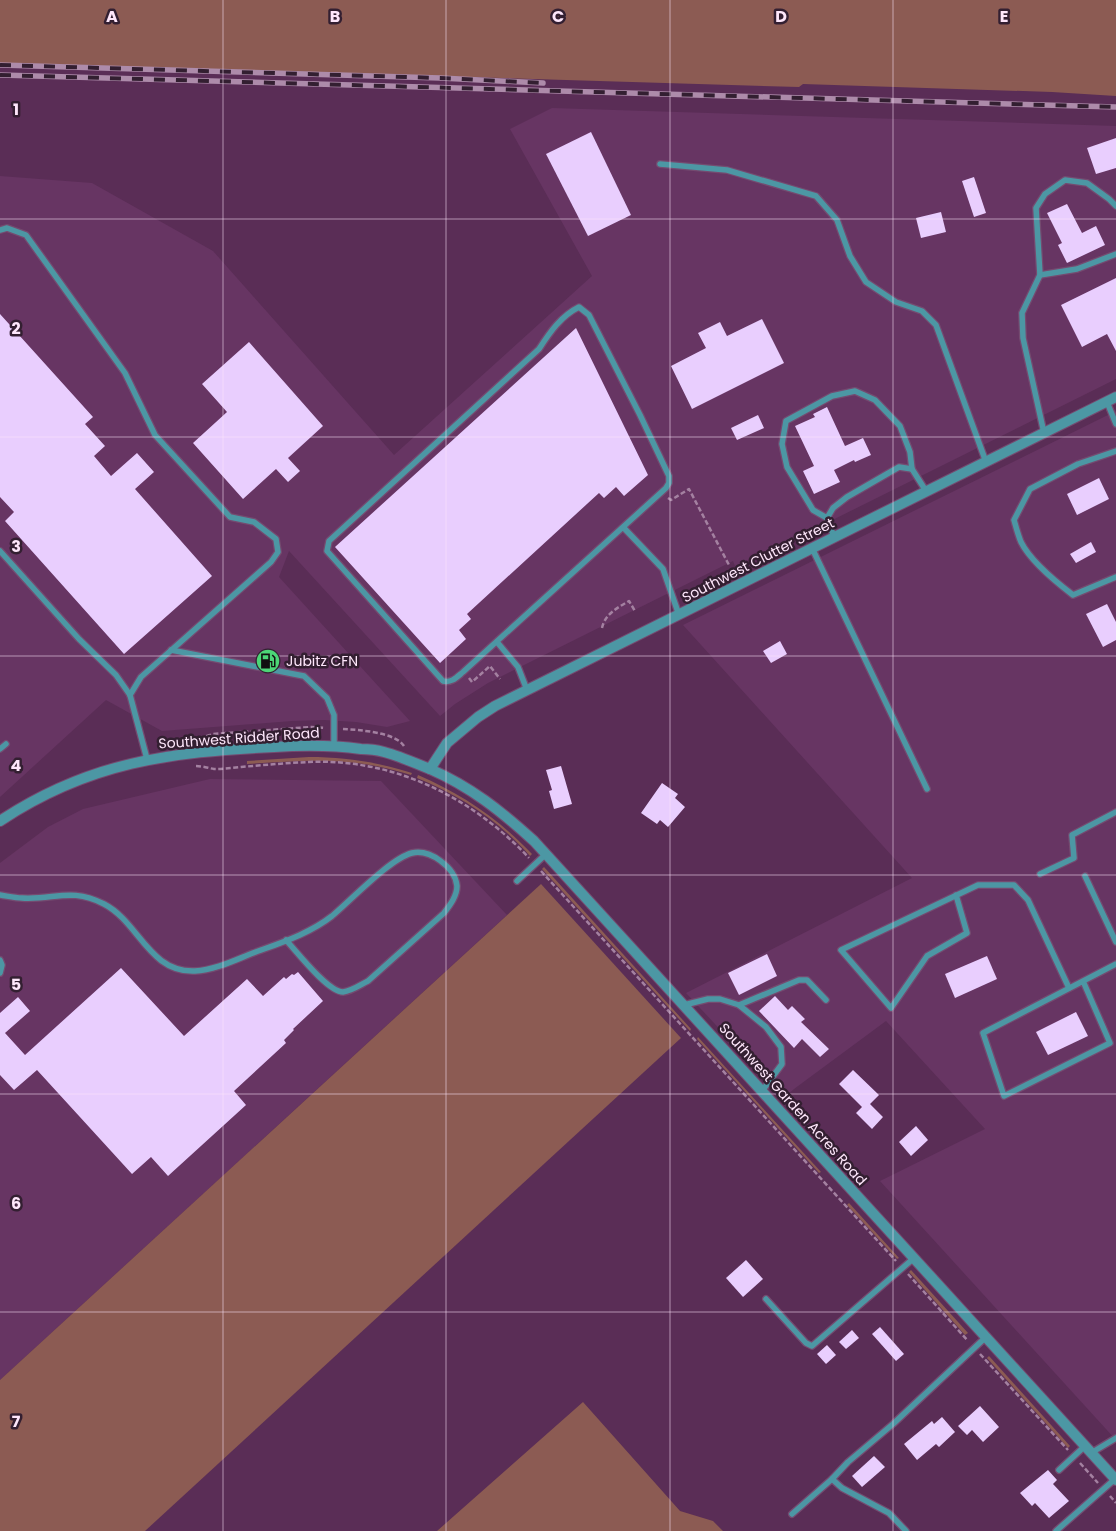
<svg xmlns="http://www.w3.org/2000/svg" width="1116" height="1531" viewBox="0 0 1116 1531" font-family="Poppins,sans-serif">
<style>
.built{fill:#673563}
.green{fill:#8c5b53}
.building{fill:#e9cefe}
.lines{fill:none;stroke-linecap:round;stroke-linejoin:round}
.service-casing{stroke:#744b70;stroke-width:8}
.minor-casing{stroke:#744b70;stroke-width:12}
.tertiary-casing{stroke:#744b70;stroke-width:12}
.path{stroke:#a481a1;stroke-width:2.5;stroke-dasharray:5 2.5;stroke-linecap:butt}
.service{stroke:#4c97a4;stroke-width:5.5}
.minor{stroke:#4c97a4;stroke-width:10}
.tertiary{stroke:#4c97a4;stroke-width:10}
.rail-casing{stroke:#ad8baa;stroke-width:5.5}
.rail{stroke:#331f31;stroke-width:4;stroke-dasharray:11;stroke-linecap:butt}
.grid{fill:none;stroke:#fee7fb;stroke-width:1;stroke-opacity:0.55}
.labels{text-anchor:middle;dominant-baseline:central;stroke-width:5;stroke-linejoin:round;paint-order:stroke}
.street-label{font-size:14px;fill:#fee7fb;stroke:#331f31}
.poi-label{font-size:14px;fill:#fee7fb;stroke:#331f31;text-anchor:start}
.grid-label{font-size:16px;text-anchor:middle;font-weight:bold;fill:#fee7fb;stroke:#331f31;stroke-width:5;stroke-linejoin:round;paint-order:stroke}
</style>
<rect width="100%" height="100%" fill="#5a2d56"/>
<!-- built -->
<g class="built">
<path d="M552,108l564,18v253l-380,189 -3,-7 -245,122 -33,21 -15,12 -151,-165 -10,26 131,144 -23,6 -31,-5 -32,-2 -32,1 -130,10 -56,-31 -106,97v-621l92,7 121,68 181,204 198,-179 -82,-147z"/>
<path d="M1116,411v1029l-236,-259 105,-52 -99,-108 -92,68 -10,9 -98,-105 226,-115 -229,-253z"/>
<path d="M210,779l171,2 126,134 -507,465v-517l48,-36 35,-18z"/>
</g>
<!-- green -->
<g class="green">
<path d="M0,0h1116v96l-64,-4 -249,-8 -4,3 -799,-24z"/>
<path d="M309,757c36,0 69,5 103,16l-1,2c-60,-19 -103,-15 -164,-11v-3z"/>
<path d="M418,775c44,19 81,44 114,79l-2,2c-32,-36 -69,-60 -113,-78z"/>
<path d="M544,867l147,162 -1,2 -148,-162z"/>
<path d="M541,884l140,154 -536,493h-145v-151z"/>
<path d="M698,1037l123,135 -2,1 -122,-134z"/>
<path d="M849,1203l50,55 -2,1 -50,-54z"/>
<path d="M911,1270l57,63 -3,2 -56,-63z"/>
<path d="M989,1356l81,90 -2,2 -81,-90z"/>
<path d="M583,1402l97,109 33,10 10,10h-286z"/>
</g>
<!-- building -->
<g class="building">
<path d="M591,132l40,83 -43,21 -42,-82z"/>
<path d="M1116,138v30l-20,6 -9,-26z"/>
<path d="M974,177l12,36 -12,4 -12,-36z"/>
<path d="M1067,204l15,29 14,-7 9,19 -38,18 -9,-18 4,-2 -15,-30z"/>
<path d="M941,212l5,20 -25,6 -5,-20z"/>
<path d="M1116,278v73l-9,-17 -25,13 -21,-42z"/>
<path d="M0,314l93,103 -8,7 20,22 -11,10 17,20 26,-23 17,19 -19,17 77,87 -88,78 -119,-133 9,-9 -14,-15z"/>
<path d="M762,319l22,44 -92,46 -21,-43 35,-18 -8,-15 22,-11 7,14z"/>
<path d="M576,328l72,147 -24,21 -8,-9 -12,11 -5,-5 -132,121 4,5 -12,11 7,9 -26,24 -105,-116z"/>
<path d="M249,342l74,84 -35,32 12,13 -12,11 -12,-13 -33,30 -50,-56 34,-31 -25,-28z"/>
<path d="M827,407l18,39 18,-8 8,17 -16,7 -1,-2 -20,10 6,12 -26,12 -11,-23 11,-5 -19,-40 20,-9 -2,-3z"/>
<path d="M758,415l6,13 -27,12 -6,-12z"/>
<path d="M1099,478l10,21 -32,16 -10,-21z"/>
<path d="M1091,542l5,10 -20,11 -6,-9z"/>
<path d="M1107,604l9,18v18l-13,7 -17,-33z"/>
<path d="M780,641l7,13 -16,9 -8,-12z"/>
<path d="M561,766l11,38 -18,5 -5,-18 3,-1 -6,-20z"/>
<path d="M662,783l16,11 -3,4 10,9 -17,20 -8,-7 -3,4 -16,-11z"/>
<path d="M767,954l10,22 -38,19 -11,-22z"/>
<path d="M987,956l10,23 -42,19 -10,-24z"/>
<path d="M121,968l63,68 63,-57 16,17 21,-19 2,2 6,-5 2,1 4,-3 25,29 -30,28 1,1 -10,10 2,3 -52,48 12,14 -78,71 -17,-19 -19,17 -95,-104 -23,20 -14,-15v-62l18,-16 12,14 -25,22 20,22z"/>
<path d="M775,996l13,14 4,-4 13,13 -4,3 28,27 -9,8 -18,-18 -8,9 -35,-37z"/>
<path d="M1076,1012l12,24 -40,19 -12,-23z"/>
<path d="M853,1070l26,25 -9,9 13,13 -11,12 -16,-16 6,-6 -23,-23z"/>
<path d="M916,1126l12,14 -17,16 -12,-14z"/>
<path d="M746,1260l17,19 -20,18 -17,-19z"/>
<path d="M880,1327l24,27 -8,7 -24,-27z"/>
<path d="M852,1330l7,8 -13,11 -7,-7z"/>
<path d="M827,1345l9,10 -10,9 -9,-10z"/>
<path d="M980,1406l19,21 -16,15 -11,-12 -5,5 -9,-9z"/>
<path d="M942,1417l13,15 -16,15 -3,-3 -19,16 -13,-16 28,-23 2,3z"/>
<path d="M874,1456l11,11 -23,20 -10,-11z"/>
<path d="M1048,1470l9,10 -4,4 16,17 -20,17 -14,-15 -3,3 -12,-13z"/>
</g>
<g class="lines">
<!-- service casing -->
<g class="service-casing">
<g id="service">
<path d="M660,164l67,6 89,26 21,24 13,36 16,26 30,20 26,9 14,14 50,137"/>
<path d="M0,230l7,-2 19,7 99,138 30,62 75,82 24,5 22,17 2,13 -7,10 -130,115 -11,18"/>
<path d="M1040,275l37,-6 39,-15"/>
<path d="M1107,402l9,22"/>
<path d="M1044,433l-21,-95 -1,-25 18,-38 -4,-67 9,-14 20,-14 22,3 22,16 7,7"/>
<path d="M1116,451l-38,13 -48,25 -16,31c2,7 4,15 7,22 10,20 35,40 52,53l43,-18"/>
<path d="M827,518l6,-10 14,-11 52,-30 13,2"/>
<path d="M623,527l-160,145c-6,5 -11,11 -20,9l-116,-130 2,-10 210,-192c11,-17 22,-33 40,-42l10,8 51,100 29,61v7l-3,5 -43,39 40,42 16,46"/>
<path d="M834,537l-7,-19 -14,-8 -26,-43 -5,-23 4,-23 46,-25 23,-5 20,9 25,26 10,26 2,17 14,22"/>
<path d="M812,548l115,241"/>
<path d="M0,551l79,88 37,36 14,20 17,64"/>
<path d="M497,642l21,25 9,23"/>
<path d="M171,650l133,26 23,22 7,17v30"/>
<path d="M0,749l6,-5"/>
<path d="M1040,874l34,-16 -2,-23 44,-23"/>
<path d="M1085,876l31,66"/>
<path d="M517,881l29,-27"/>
<path d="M0,895c7,1 15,3 22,3 33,2 49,-11 82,6 35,18 45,69 91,67 20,-1 40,-11 58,-18 27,-10 56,-19 79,-37 19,-16 59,-58 80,-63 18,-4 43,14 45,33 0,10 -7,19 -13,27l-76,68c-8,4 -16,10 -25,11 -15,0 -46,-40 -57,-52"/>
<path d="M956,895l11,38 -40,23 -36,52 -50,-58 137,-65h36l14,15 41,88"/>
<path d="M0,960l2,5 -2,8"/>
<path d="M1083,981l27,62 -106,53 -21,-63 133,-69"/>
<path d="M684,1005l24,-6h12l19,6 27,22 15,20 1,17 -20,27"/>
<path d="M739,1005l60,-25h8l19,20"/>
<path d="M766,1299l40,44 6,3 102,-88"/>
<path d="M1091,1453l25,-15"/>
<path d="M1059,1470l26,-24"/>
<path d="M792,1514l40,-35"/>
<path d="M906,1531l-17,-18 -47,-25 -10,-9 16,-17 45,-38 93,-87"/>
<path d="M1056,1531l59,-52"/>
</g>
</g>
<!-- minor casing -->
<g class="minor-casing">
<path id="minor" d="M430,769c41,18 71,42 104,72l582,639"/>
</g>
<!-- tertiary casing -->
<g class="tertiary-casing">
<path id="tertiary" d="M0,821c89,-59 170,-69 274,-74 30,-2 58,-2 87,2 8,0 16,1 23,3 15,4 31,11 46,17l17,-26 31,-26 17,-11 621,-309"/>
</g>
<!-- path -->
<g class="path">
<path d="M668,498l3,2 18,-11 40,76"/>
<path d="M602,628c3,-14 15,-20 27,-27l6,10"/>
<path d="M469,678l3,4 18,-16 10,13"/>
<path d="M343,729c16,1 52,3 61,17"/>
<path d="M192,741l21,-7 98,-7 14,1"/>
<path d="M196,766c6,0 12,2 18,3 9,0 18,-1 27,-2 23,-2 46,-4 68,-5 85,-4 164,36 220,96"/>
<path d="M541,871l355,390"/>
<path d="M908,1274l60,67"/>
<path d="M980,1354l88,96"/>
<path d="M1080,1463l18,20"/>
<path d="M1110,1496l6,7"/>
</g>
<!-- service -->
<use href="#service" class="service"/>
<!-- minor -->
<use href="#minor" class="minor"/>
<!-- tertiary -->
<use href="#tertiary" class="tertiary"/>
<!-- rail casing -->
<g class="rail-casing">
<g id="rail">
<path d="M0,65l440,13 103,5"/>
<path d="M0,75l1116,32"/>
</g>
</g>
<!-- rail -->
<use href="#rail" class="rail"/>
</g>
<!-- grid -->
<path class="grid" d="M223,0v1531M446,0v1531M670,0v1531M893,0v1531M0,219h1116M0,437h1116M0,656h1116M0,875h1116M0,1094h1116M0,1312h1116"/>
<!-- icons -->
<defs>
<g id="fuel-disc" transform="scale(1.25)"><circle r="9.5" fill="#4cd677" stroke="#331f31"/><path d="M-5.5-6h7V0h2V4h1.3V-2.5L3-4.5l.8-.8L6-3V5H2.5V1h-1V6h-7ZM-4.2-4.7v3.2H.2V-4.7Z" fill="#111"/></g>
</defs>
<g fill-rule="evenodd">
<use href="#fuel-disc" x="268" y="661"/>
</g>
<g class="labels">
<!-- street labels -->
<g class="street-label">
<text transform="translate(758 560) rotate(-27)">Southwest Clutter Street</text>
<text transform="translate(239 738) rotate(-4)">Southwest Ridder Road</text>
<text transform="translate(793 1104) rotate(48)">Southwest Garden Acres Road</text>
</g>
<!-- poi labels -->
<g class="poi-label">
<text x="286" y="661">Jubitz CFN</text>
</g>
</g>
<g class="grid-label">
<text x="112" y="22">A</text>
<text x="335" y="22">B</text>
<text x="558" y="22">C</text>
<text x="781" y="22">D</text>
<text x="1004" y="22">E</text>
<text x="16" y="115">1</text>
<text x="16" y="334">2</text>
<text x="16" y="552">3</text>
<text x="16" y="771">4</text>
<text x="16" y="990">5</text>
<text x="16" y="1209">6</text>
<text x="16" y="1427">7</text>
</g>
</svg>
